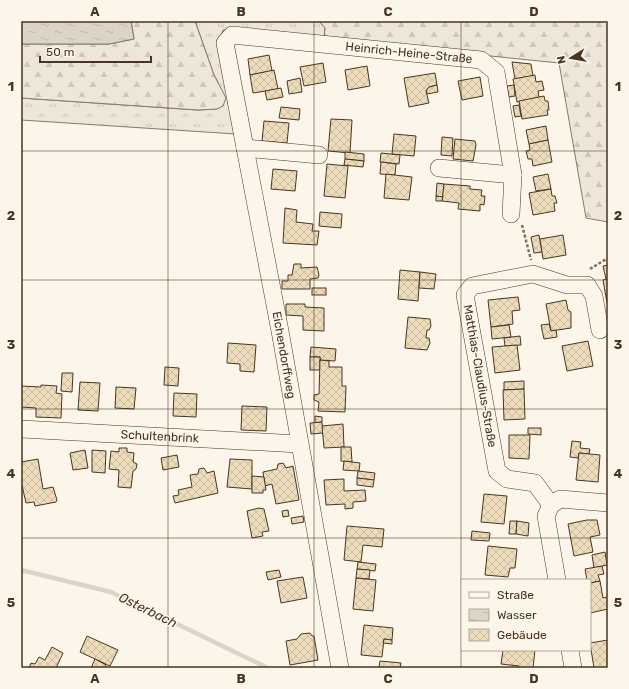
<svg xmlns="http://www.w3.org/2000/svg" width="629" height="689" viewBox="0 0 629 689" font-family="Rubik,sans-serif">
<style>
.grass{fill:url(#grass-tufts);stroke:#887966}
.forest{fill:url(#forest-firs);stroke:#887966}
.water{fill:url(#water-ripples);stroke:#887966}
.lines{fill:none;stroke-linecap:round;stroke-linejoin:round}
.stream{stroke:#dcd4c6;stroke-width:4.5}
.building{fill:url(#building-cross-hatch);stroke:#4a3520}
.minor-casing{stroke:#4a3520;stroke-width:18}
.path{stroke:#7f6f5c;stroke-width:2.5;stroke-dasharray:3 2;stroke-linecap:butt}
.minor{stroke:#fbf6e9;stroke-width:17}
.grid{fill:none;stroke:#4a3520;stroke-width:1;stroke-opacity:0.55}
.labels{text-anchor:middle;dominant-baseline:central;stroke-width:3;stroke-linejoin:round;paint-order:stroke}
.street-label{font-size:12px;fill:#4a3520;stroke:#fbf6e9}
.water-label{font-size:13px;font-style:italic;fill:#4a3520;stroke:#fbf6e9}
.neatline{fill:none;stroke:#4a3520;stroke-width:1.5}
.grid-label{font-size:13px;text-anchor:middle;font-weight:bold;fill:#4a3520}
</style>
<defs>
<pattern id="grass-tufts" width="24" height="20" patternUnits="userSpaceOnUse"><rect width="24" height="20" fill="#ede6d9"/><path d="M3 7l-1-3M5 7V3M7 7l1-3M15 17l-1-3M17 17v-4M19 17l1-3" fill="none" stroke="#cdc6ba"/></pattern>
<pattern id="forest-firs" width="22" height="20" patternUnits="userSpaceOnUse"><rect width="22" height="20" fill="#ede6d9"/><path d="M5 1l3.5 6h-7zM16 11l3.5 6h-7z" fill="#cdc6ba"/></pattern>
<pattern id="water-ripples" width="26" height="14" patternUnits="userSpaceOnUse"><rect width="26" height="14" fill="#dcd4c6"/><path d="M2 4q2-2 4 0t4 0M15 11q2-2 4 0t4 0" fill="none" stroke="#beb7aa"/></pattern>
<pattern id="building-cross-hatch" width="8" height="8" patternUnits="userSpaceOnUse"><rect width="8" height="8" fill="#ecdcbc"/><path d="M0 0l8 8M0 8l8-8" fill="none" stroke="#ccbda1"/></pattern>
</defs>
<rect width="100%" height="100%" fill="#fbf6e9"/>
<!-- grass -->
<path class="grass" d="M195,21h124l6,7 -1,11 -93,-10 -8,1 -2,8 15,96 -215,-14v-22l177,12 19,-1 1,-27 -4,-7z"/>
<!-- forest -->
<g class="forest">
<path d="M131,21h64l19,54 12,23 -3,8 -6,3 -19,1 -177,-12v-54h88l25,-5z"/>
<path d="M319,21h289v201l-22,-4 -27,-155 -235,-24 1,-11z"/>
</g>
<!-- water -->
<path class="water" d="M21,21h110l3,18 -25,5h-88z"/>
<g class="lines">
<!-- stream -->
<path class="stream" d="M21,570l90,22 157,76"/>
</g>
<!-- building -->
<g class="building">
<path d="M269,55l3,16 -22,4 -2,-16z"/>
<path d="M512,62l19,2 2,12 -18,3z"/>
<path d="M323,63l3,19 -22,4 -4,-19z"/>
<path d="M367,66l3,20 -22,4 -3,-20z"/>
<path d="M274,70l4,19 -25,4 -3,-18z"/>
<path d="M435,73l2,12 -8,2 -3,4 3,12 -20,4 -5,-29z"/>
<path d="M535,75l1,7 6,-1 2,9 -6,1 1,7 -22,4 -4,-23z"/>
<path d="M480,77l3,19 -21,4 -4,-19z"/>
<path d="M300,78l2,14 -13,2 -2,-13z"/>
<path d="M437,85l1,7 -11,2 -1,-3 3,-4z"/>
<path d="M514,85l1,11 -6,1 -2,-11z"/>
<path d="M281,88l2,9 -16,3 -2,-9z"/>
<path d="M544,96l1,5h3l1,9h-2l1,5 -26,4 -3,-18z"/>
<path d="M519,105l2,11 -6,1 -2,-11z"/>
<path d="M281,107l19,2 -1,11 -20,-2z"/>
<path d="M331,119l21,1 -2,33 -22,-2z"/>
<path d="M264,121l25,2 -2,20 -25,-2z"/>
<path d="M546,126l2,14 -19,4 -3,-14z"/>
<path d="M394,134l22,2 -2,20 -22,-2z"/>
<path d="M442,137l11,1 -1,18 -11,-1z"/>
<path d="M455,139l20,2 1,4 -3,16 -20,-2z"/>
<path d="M548,140l4,22 -19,4 -1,-7h-4l-2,-8 4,-1 -1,-6z"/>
<path d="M345,152l19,2v7l-19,-2z"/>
<path d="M381,153l19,2 -1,9 -19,-2z"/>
<path d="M345,159l19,2 -1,6 -19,-2z"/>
<path d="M381,162l15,2 -1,11 -15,-1z"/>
<path d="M327,164l21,2 -3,32 -21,-2z"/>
<path d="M273,169l24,2 -2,20 -24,-2z"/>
<path d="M386,174l26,3 -3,23 -25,-2z"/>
<path d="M548,174l3,15 -15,2 -3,-14z"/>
<path d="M437,183l7,1 -1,13 -7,-1z"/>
<path d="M444,184l26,2v3l12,1 -1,6h4l-1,9 -4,-1v7l-22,-2 1,-6 -17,-2z"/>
<path d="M551,189l1,7h3l2,7h-3l1,8 -22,4 -4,-22z"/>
<path d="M436,196l7,1 -1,4h-6z"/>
<path d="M285,208l12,2 -1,12 17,2 -1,7h7l-2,14 -34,-2z"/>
<path d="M320,212l22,2 -1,14 -22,-2z"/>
<path d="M539,235l3,17 -8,1 -3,-16z"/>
<path d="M563,235l3,20 -23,4 -3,-20z"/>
<path d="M294,264h7v4l16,-1 2,8 -1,3 -8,1v10h-28v-8h6v-6h4z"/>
<path d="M608,265v14h-2l-3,-13z"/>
<path d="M400,270l20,2 -2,29 -20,-2z"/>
<path d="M420,272l16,2 -2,15 -15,-1z"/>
<path d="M606,279h2l-1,24 -4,-23z"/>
<rect x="312" y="288" width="14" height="7"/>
<path d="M518,297l2,13 -8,1 1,13 -22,3 -3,-27z"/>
<path d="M566,300l2,10 3,2v16l-20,3 -5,-27z"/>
<path d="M286,304h19v3l19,1v23l-21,-1v-14l-17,-1z"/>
<path d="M408,317l22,2 1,7 -2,4h-2l-1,8h3l1,5 -3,7 -22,-2z"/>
<path d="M549,324l2,7 5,-1 1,7 -13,2 -3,-14z"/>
<path d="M509,325l2,12 -19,2 -1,-12z"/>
<path d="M520,336l1,9 -16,1 -1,-8z"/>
<path d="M588,341l5,25 -26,5 -5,-25z"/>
<path d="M228,343l28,2 -2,27 -14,-1v-7l-13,-1z"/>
<path d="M517,345l3,25 -25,3 -3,-26z"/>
<path d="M311,347l25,2 -1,12 -15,-1v-3h-10z"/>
<rect x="310" y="357" width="10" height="13"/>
<path d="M320,360l9,1v6h13v19h4l-1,26 -27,-1 1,-9 -5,-2v-5l5,-1z"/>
<path d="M165,367l14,1 -1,18 -14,-1z"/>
<path d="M62,373h11l-1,19 -11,-1z"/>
<path d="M524,381v8l-20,1v-8z"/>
<path d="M80,382l20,1 -2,28 -20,-1z"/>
<path d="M41,385l16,1 -1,7 6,1 -1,24 -25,-1v-9l-15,-1v-21l20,1z"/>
<path d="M116,387l20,1 -2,21 -19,-1z"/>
<path d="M524,389l1,30 -21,1 -1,-30z"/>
<path d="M174,393l23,1 -1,23 -23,-1z"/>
<path d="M242,406l25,1 -1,24 -25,-1z"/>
<path d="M315,416l7,1v5l-7,1z"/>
<path d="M322,422l1,11 -12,1 -1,-11z"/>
<path d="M343,424l1,23 -20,1 -2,-22z"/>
<path d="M528,428h13v7l-13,-1z"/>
<path d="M509,435h21l-1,24 -20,-1z"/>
<path d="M572,441l9,1 -1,6 10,1 -1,5 -10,-1 -1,5 -8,-1z"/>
<path d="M341,447h10l1,15 -11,-1z"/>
<path d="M119,448h8v4l7,1 -1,9 4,2 -1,5 -3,2 -2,17 -13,-1 1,-17 -10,-1 2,-18 8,1z"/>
<path d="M85,450l3,18 -15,2 -3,-17z"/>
<path d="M92,450l14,1 -1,22 -13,-1z"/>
<path d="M579,453l21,2 -2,27 -22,-2z"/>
<path d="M177,455l2,12 -16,3 -2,-12z"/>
<path d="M38,459l5,30 10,-2 4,13 -1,2 -21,4 -1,-4 -8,1 -5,-22v-19z"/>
<path d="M230,459l22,1v29l-25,-2z"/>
<path d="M344,461l16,2 -1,8 -16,-1z"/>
<path d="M283,463l3,5 7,-2 6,34 -23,4 -4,-20 -7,2 -2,-14 14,-3 1,-5z"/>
<path d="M204,468l3,5 7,-2 4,22 -43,10 -2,-7 6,-1 -1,-5 14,-3 -2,-12 8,-1 1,-5z"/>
<path d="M358,471l17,2 -1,7 -17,-2z"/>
<path d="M252,476l12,1 2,13h-3v3h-11z"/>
<path d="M357,478l17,2 -1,7 -16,-2z"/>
<path d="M344,479v12l21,-1 1,11 -13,1v6l-8,1v-5l-19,1 -2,-25z"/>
<path d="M484,494l23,2 -3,28 -23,-2z"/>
<path d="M259,508l5,1 5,22 -7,1 1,4 -11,2 -5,-27z"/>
<path d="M288,510l1,6 -6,1 -1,-6z"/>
<path d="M303,516l1,6 -12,2 -1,-6z"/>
<path d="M587,520h10l3,15 -10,2 3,15 -19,4 -6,-32z"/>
<path d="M510,521h7l-1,13h-7z"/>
<path d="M517,521l12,2 -1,13 -12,-2z"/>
<path d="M347,526l37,3 -2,18 -19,-2 -2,17 -17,-2z"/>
<path d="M472,531l18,2 -1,8 -18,-1z"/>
<path d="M488,546l29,3 -2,19h-5l-2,9 -23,-2z"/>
<path d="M605,552l2,13 -13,3 -2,-13z"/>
<path d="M358,562l18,2 -1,7 -18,-2z"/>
<path d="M602,566l2,8 -6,1 2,6 -10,2v-3h-3l-2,-11z"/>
<path d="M357,569l13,1 -1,9 -13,-1z"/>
<path d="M279,570l2,7 -13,3 -2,-8z"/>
<path d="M303,577l4,21 -26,5 -4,-22z"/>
<path d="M356,578l20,2 -3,31 -20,-2z"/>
<path d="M600,581l3,17 5,-1v12l-18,4v-30z"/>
<path d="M364,625l29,3 -1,12 -8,-1 -2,18 -21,-2z"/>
<path d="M310,633l2,3h2l4,24 -28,5 -4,-24 11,-2 4,-5z"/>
<path d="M87,636l31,14 -8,16 -30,-14z"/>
<path d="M384,639l8,1v4l-9,-1z"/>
<path d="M608,640v28h-14l-4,-25z"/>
<path d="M52,647l11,6 -7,15h-27l2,-5 4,1 4,-7 6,3z"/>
<path d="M503,650h32l-2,18h-14v-2l-18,-2z"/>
<path d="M95,659l11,6 -1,3h-14z"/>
<path d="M380,661l21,2 -1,5h-21z"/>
</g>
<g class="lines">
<!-- minor casing -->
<g class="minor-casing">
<g id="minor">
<path d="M245,148l74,7"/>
<path d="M439,168l74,7"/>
<path id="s1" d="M21,429l278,15"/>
<path d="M551,505l-16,-22 -28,-4 -10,-8 -32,-176 7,-9 61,-12 34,11h20l7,11 6,34"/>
<path d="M557,580l-11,-64 5,-11 9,-6 48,4"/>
<path d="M570,650l3,18"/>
<path id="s2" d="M340,668l-60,-337 -55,-288 7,-8 249,25 15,12 17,103 -2,39"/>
</g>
</g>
<!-- path -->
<g class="path">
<path d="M522,225l9,35"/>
<path d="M590,269l18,-11"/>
</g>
<!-- minor -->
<use href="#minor" class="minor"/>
</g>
<!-- grid -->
<path class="grid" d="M168,21v647M314,21v647M461,21v647M21,151h587M21,280h587M21,409h587M21,538h587"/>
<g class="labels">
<!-- street labels -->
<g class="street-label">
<text stroke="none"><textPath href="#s2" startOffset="824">Heinrich-Heine-Straße</textPath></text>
<text transform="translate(284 355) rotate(80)">Eichendorffweg</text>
<text transform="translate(480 376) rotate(80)">Matthias-Claudius-Straße</text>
<text stroke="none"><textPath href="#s1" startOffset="139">Schultenbrink</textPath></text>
</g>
<!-- water labels -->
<g class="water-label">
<text transform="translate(148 610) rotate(26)">Osterbach</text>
</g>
</g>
<!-- border -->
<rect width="629" height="689" fill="none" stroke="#fbf6e9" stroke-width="44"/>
<!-- legend -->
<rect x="461" y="579" width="130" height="72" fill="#fbf6e9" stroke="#b4a999"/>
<rect x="469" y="592" width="20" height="6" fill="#fbf6e9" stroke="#b4a999"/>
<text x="497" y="599" font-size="12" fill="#4a3520">Straße</text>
<rect x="469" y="609" width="20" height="12" fill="url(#water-ripples)" stroke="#b4a999"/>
<text x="497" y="619" font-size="12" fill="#4a3520">Wasser</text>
<rect x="469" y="629" width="20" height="12" fill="url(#building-cross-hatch)" stroke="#b4a999"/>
<text x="497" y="639" font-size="12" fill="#4a3520">Gebäude</text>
<!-- north arrow -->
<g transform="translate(571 58) rotate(259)" stroke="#fbf6e9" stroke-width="3" paint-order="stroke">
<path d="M0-3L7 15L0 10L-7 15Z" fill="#4a3520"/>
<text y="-6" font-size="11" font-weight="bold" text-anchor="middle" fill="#4a3520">N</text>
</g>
<!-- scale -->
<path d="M40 56v6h111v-6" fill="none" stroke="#4a3520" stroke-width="2"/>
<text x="46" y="56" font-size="12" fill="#4a3520" stroke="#fbf6e9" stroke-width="3" paint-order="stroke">50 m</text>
<rect x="22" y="22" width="585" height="645" class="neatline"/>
<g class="grid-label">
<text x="95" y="16">A</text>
<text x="241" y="16">B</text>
<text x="388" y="16">C</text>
<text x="534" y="16">D</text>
<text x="11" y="91">1</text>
<text x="618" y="91">1</text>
<text x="11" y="220">2</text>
<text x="618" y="220">2</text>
<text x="11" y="349">3</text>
<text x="618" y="349">3</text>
<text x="11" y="478">4</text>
<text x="618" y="478">4</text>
<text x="11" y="607">5</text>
<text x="618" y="607">5</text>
<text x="95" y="683">A</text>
<text x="241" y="683">B</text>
<text x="388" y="683">C</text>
<text x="534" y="683">D</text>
</g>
</svg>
